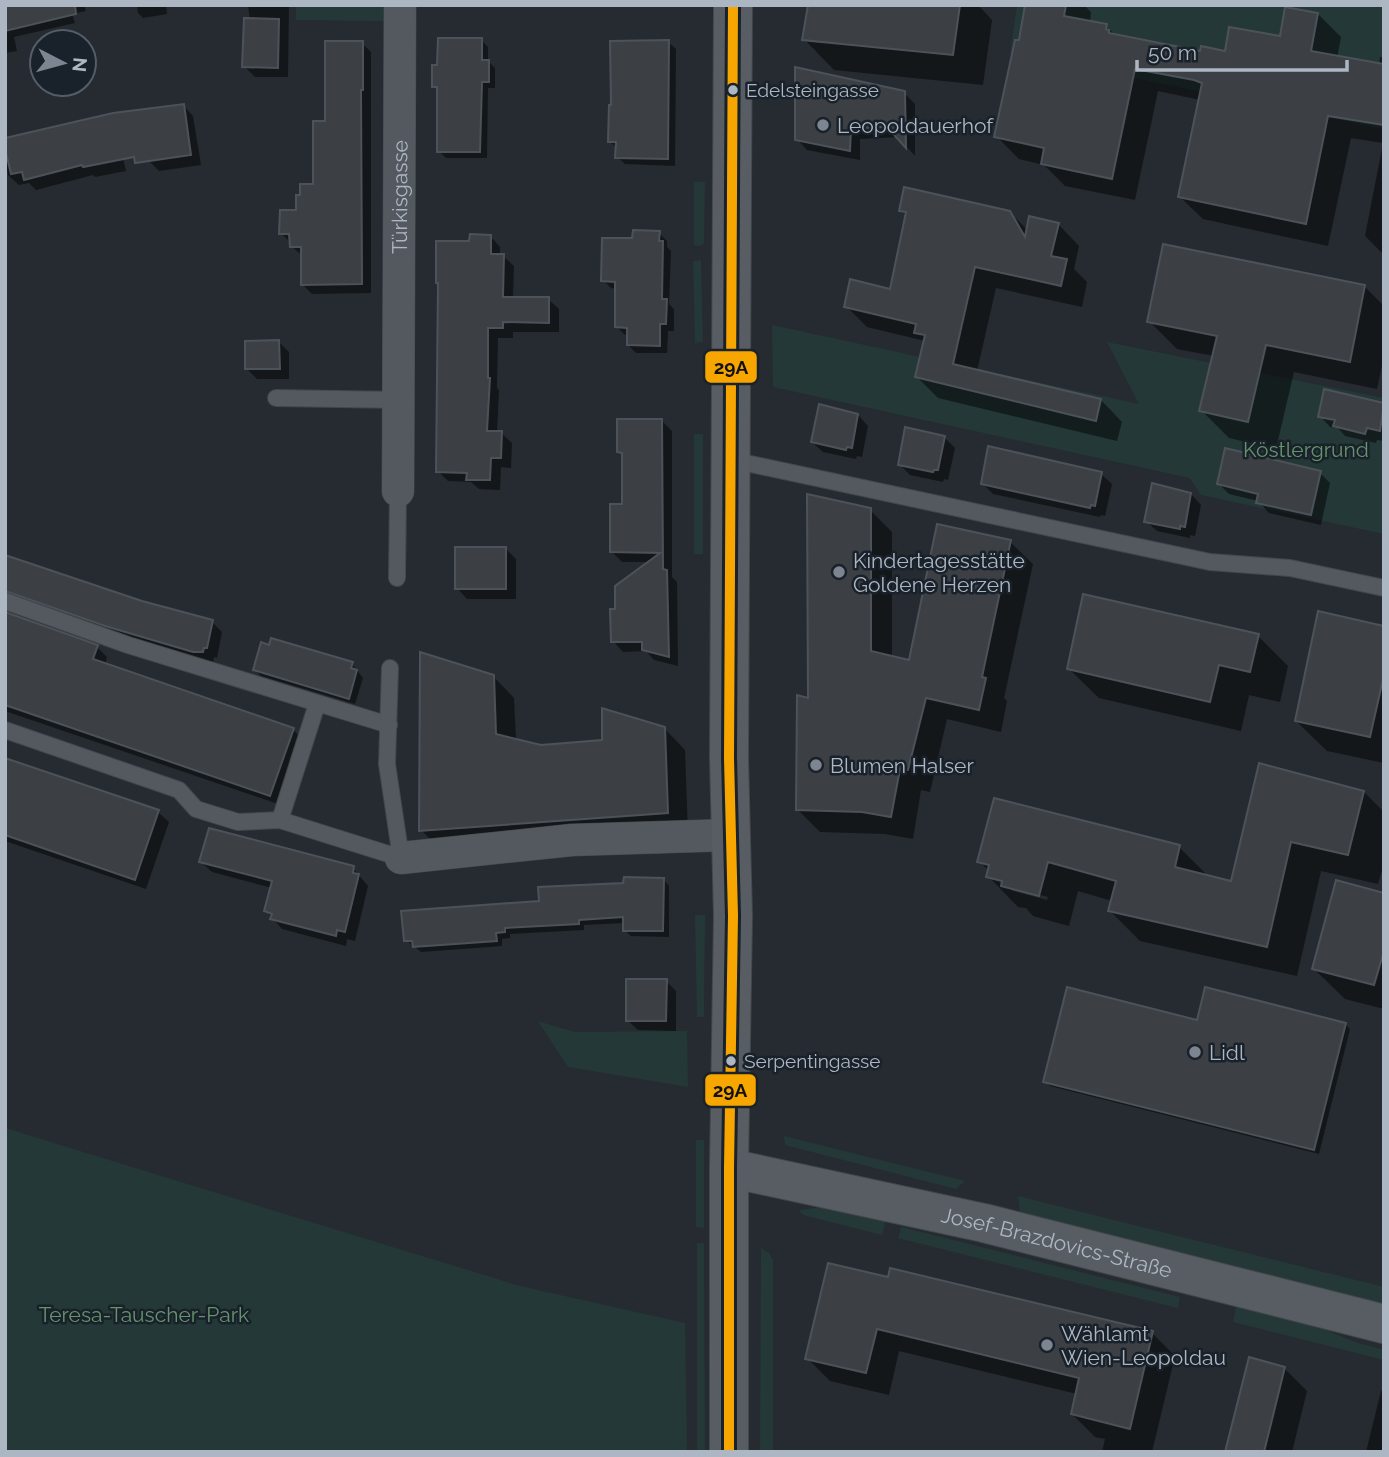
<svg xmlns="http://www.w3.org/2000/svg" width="1389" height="1457" viewBox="0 0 1389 1457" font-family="Raleway,sans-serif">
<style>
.green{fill:#243838}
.shadow{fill:#0007;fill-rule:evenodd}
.building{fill:#3c4045;stroke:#4c5259;stroke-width:2}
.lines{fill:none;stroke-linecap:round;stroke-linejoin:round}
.lane-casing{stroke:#42474b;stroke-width:18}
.street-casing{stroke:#42474b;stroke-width:33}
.secondary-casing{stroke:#42474b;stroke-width:40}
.lane{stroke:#54585f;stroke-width:16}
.street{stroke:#54585f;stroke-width:32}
.secondary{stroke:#585d64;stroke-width:38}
.bus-1-casing{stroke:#19212a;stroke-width:16}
.bus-1{stroke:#f7a600;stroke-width:10}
.bus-dot{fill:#adb7c3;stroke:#19212a;stroke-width:2.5}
.poi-dot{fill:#7d8690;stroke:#19212a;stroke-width:2.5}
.labels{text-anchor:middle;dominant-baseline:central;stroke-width:5;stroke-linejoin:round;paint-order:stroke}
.bus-label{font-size:19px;fill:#adb7c3;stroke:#19212a;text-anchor:start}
.poi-label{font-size:21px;fill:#adb7c3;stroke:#19212a;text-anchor:start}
.street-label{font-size:21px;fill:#adb7c3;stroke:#19212a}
.park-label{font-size:21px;fill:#65936c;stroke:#19212a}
.line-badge{stroke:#19212a;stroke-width:2.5}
.pale-badge-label{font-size:19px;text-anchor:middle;font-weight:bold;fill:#111}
</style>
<rect width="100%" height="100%" fill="#252b30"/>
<!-- green -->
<g class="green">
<path d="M296,5h89l-1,16 -88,-1z"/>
<path d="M1017,5h367v124l-374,-76z"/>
<path d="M694,182h11l-1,61 -4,3 -6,-1z"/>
<path d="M701,260l2,82 -8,1 -2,-82z"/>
<path d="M772,325l367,79 -32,-62 277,56v136l-183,-39 -11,-17 -417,-91z"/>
<rect x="694" y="434" width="9" height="120"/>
<path d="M695,915h10l-1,102h-7z"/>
<path d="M538,1021l37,11 112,-1 1,56 -120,-20z"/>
<path d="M5,1128l515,158 165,37 2,129h-682z"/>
<path d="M784,1136l181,45 -9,8 -171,-44z"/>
<path d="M696,1140h8v88l-8,-1z"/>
<path d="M1018,1196l366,91v18l-364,-90z"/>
<path d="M823,1207l63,12 -4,16 -79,-20 -4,-5z"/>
<path d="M901,1227l279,70 -2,11 -280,-70z"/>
<path d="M697,1243h7l1,209h-8z"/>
<path d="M761,1248l8,5 4,7v192h-13z"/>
<path d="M1237,1303l57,14 61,25 29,8v10l-151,-38z"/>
</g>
<!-- shadow -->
<g class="shadow">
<path d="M5,5h79l2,6 -14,3 3,9 -61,14 3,14 -12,2z"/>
<path d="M137,5h29l1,9 -24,4 -5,-5z"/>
<path d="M248,5h41l-1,72h-33l-11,-11 6,-46z"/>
<path d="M810,5h168l14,15 -9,65 -149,-15 -30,-31z"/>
<path d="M1027,5h57l7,7 -1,11 16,3 11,11 84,16 25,1 55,-16 37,-24 23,23 -4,21 42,7 1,-8h4v198l-19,-19 18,-93 -32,-5 -23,108 -125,-27 -23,-22 20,-97 -42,-9 -23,109 -70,-14 -21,-21 -25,-6 -23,-23 24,-94z"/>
<path d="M481,40l7,7v14l7,7v20h-7l-1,70h-41l-7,-7v-60l-5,-5z"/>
<path d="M668,42l8,7 -1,117 -50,-2 -8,-7 1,-8 -9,-8z"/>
<path d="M362,43l9,9v241l-59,1 -9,-9v-29l-12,-10v-3l-10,-10 17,-21 4,-15 13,-11 12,-63z"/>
<path d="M904,93l11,11v52l-17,-19 -38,2v21l-53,-10 -10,-11z"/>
<path d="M183,105l10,11 8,49 -42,6 -10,-10z"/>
<path d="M116,127l10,44 -31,6 -2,-2 -57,15 -7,-7 -10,2 -11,-10 -3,-15v-20z"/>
<path d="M901,210l109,2 18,19 30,-7 21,22 -5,23 13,13 -5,25 -86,-19 -19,83 124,29 21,22 -5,19 -179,-43 -21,-21 8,-36 -58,-14 -21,-21 45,-15 16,-75z"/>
<path d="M659,233l8,8v6l4,4 -2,53 5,5v22h-6l-1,22h-31l-8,-8 1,-10h-4l-8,-8v-38l-6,-1 -8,-8 31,-40z"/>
<path d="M490,236l10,11v9h3l11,10 -1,32 35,1 11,10v23h-46v6h-15l-1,50 2,2 -2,43h4l11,10 -1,25 -10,-1 -1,23 -21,-1 -8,-7 -23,-1 -10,-10 33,-228z"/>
<path d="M1364,286l20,20v50l-7,33 -83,-17 -18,77 -47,-11 -28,-28 13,-54 -37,-7 -28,-28z"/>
<path d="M279,342l10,10v27h-32l-10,-10z"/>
<path d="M1384,405v36l-7,-1 -1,3 -31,-7 -7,-8 -8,-1 -10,-11z"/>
<path d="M858,415l10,11 -6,31 -5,-1 -1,3 -33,-7 -11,-10z"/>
<path d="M661,420l11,11v146l5,5 1,84 -24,-6 -8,-9 -23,1 -10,-11 4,-30 33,-49h-28l-10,-10 12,-46v-50l-5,-4z"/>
<path d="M945,438l10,10 -7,32 -4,-1 -1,3 -33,-7 -11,-11z"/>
<path d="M1320,473l10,10 -9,42 -52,-12 -11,-12 -29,-7 -10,-10z"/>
<path d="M1101,474l11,10 -7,32 -4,-1 -1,2 -107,-23 -10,-10z"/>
<path d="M1191,494l10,11 -6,31 -5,-1v3l-33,-7 -11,-10z"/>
<path d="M870,510l22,22v126l18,4 100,-120 23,22 -29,134 3,3 -6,31 -54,-13 -17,73 -9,-2 -8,49 -28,-5 -65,-2 -22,-22 11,-110z"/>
<path d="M505,548l11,11v40h-49l-10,-11z"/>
<path d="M5,557l136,46 71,19 10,10 -5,26 -3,-1 -1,7 -208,-56z"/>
<path d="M5,613l92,34 10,10 -2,8 188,65 11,10 -23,65 -276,-94z"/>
<path d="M1384,627v136l-57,-12 -31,-30z"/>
<path d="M1258,636l30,30 -8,36 -31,-7 -8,36 -142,-33 -31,-30z"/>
<path d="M352,664l11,14 -8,26 -94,-28 -6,-6z"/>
<path d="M493,676l21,22 2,42 25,7 63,-5 60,-14 21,22 3,84 -246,17 -21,-21z"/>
<path d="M5,760l153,52 11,10 -23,67 -141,-48z"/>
<path d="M1260,765l104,27 20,20v51l-6,21 -57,-13 -24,105 -157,-35 -30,-30 2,-10 -34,-10 -9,35 -36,-10 -7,-8 -8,-1 -30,-31 1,-5 -10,-10 200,-14 31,31 22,5zM1008,886l40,11 -1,3 -34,-9z"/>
<path d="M201,862l152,6 15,18 -13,55 -8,-2 -1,7 -64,-17 -16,-18 6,-23 -60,-16z"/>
<path d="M663,879l6,7v51l-38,-1 -7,-6v-7l-40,2v5l-74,4v4l-8,1v7l-81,6 -15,-12 135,-38z"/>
<path d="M1384,895v114l-39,-10 -31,-30z"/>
<path d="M666,981l10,10v40l-38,-1 -11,-10z"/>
<path d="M1198,1022l147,2 5,5 -31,125 -269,-68 -5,-5z"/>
<path d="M829,1265l323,68 23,23 -23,96h-50l3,-13 -10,-2 -23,-23 5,-20 -178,-43 -10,44 -59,-14 -23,-23z"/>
<path d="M1284,1368l23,23 -15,61h-65z"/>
<path d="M1381,1391h3v61h-18z"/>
</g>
<!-- building -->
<g class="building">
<path d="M5,5h70l1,9 -71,17z"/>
<path d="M808,5h152l-7,50 -151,-15z"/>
<path d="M1025,5h41l-2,11 43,8 -1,5 3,1v3l91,18 1,-5 24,5 4,-24 51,9 5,-29 33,6 -7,38 73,13v61l-56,-9 -22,108 -128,-27 24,-114 -8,-3 -59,-11 -23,110 -71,-15 3,-16 -50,-11 21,-97h4z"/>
<path d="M244,18l35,1 -1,49 -36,-1z"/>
<path d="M438,38h44v22h7v22h-7l-2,70h-43v-65h-5v-22h5z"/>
<path d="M669,40l-1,119 -53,-1 1,-16h-8l1,-37h2l-1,-64z"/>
<path d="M325,41h38v49h-2l1,194 -61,1v-38h-11l-1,-13h-10l1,-24h16v-15h4v-11h13v-63h12z"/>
<path d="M795,67l110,24 1,57 -19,-21 -36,2 -1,22 -55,-11z"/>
<path d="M184,104l7,51 -56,8 -1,-6 -51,10 -1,-2 -58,15 -2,-8 -11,2 -6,-25v-11l108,-25z"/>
<path d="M904,187l106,24 15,26 4,-21 30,7 -8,33 16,3 -6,27 -86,-19 -22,97 148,35 -5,22 -181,-44 10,-42 -11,-2 2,-9 -72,-17 6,-28 40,10 16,-77 -7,-1z"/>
<path d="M633,230l27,1 -1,10h4l-1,58h5l-1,25h-6v22l-33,-1v-17l-12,-1v-45l-14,-1 1,-43h30z"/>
<path d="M470,234l21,1v19h13l-1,43h46v26l-46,-1v6h-15v50h2l-3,53h15l-1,27h-10l-1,22h-24l1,-7 -31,-1 2,-189h-2v-42h33z"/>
<path d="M1163,244l202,41 -15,77 -84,-17 -18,77 -49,-11 18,-75 -70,-14z"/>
<path d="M279,340l1,29h-35v-28z"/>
<path d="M1324,389l60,14 -4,28 -13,-3 -2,6 -32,-8 2,-6 -17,-3z"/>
<path d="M819,404l39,10 -6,34 -5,-1 -1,3 -35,-8z"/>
<path d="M617,419h45l1,150 4,1 2,87 -27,-7v-8h-31l-1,-33h5v-23l45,-33 -50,-1v-48h12v-51l-5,-1z"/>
<path d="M905,427l40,9 -7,34h-4l-1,2 -35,-7z"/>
<path d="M988,446l114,26 -7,34 -4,-1 -1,3 -109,-24z"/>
<path d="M1225,448l96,23 -10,44 -55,-12 2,-9 -41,-10z"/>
<path d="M1152,483l39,10 -6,34 -5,-1v3l-36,-7z"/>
<path d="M807,494l64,14v143l38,9 28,-136 74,16 -29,137 4,1 -7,32 -53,-12 -18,72 -8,-1 -9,48 -29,-5 -66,-2 1,-115 11,3z"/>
<rect x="455" y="547" width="51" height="42"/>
<path d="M5,555l137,46 71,19 -6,28h-3l-1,4h-10l-88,-26 -100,-35z"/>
<path d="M1083,594l176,40 -9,38 -31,-7 -9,37 -143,-33z"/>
<path d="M1318,611l66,15v49l-14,62 -75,-16z"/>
<path d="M5,612l93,33 -5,14 201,69 -24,68 -265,-91z"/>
<path d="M271,638l82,24 -2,6 6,2 -8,29 -96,-29 8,-28 8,3z"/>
<path d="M420,652l74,23 2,59 45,11 61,-5v-32l63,19 3,86 -249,18z"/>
<path d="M5,758l154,52 -24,70 -130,-45z"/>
<path d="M1259,763l105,28 -16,64 -57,-13 -24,105 -159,-36 8,-30 -68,-19 -9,34 -38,-10 1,-5 -16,-4 3,-12 -12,-3 17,-64 186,47 -5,22 56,14z"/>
<path d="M209,828l145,38 -1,7 6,1 -14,58 -8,-2 -1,6 -66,-17 2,-5 -8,-3 8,-30 -73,-19z"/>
<path d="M624,877l40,1 -1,53h-40v-14l-44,3v4l-74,4v4l-9,1 1,8 -84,6 -1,-6h-8l-3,-30 138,-10 -1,-14 85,-4z"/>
<path d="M1336,880l48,13v58l-10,34 -62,-16z"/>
<path d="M626,979h41l-1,42h-40z"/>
<path d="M1067,987l130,33 8,-33 141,36 -32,127 -271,-68z"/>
<path d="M828,1263l60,14 2,-9 263,63 -23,98 -59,-15 8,-36 -202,-49 -11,44 -61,-14z"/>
<path d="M1249,1357l36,10 -21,85h-39z"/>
</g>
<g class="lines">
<!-- lane casing -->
<g class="lane-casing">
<g id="lane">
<path d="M276,398l124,2"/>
<path d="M732,460l478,102 80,6 94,20"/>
<path d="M397,578l1,-87"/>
<path d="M5,601l123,44 261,80"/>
<path d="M5,730l174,60 17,19 42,13 42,-2 121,38 -14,-94 3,-96"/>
<path d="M280,820l37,-116"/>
</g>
</g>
<!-- street casing -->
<g class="street-casing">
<g id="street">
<path id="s1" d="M398,491l2,-486"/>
<path d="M401,858l171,-18 159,-5"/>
</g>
</g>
<!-- secondary casing -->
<g class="secondary-casing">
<g id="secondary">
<path id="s2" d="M729,1168l255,55 400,101"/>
<path d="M729,1452v-284l4,-252 -4,-158 4,-753"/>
</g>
</g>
<!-- lane -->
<use href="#lane" class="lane"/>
<!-- street -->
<use href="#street" class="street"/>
<!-- secondary -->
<use href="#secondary" class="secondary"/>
<!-- bus-1 casing -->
<g class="bus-1-casing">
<path id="bus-1" d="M729,1452v-284l4,-252 -4,-158 4,-753"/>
</g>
<!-- bus-1 -->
<use href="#bus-1" class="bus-1"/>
</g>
<!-- markers -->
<g class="bus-dot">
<circle cx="733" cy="90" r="6"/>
<circle cx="731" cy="1061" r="6"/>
</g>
<g class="poi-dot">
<circle cx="823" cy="125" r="7"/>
<circle cx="839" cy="572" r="7"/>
<circle cx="816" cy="765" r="7"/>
<circle cx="1195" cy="1052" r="7"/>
<circle cx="1047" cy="1345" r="7"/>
</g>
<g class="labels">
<!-- bus labels -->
<g class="bus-label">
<text x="746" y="90">Edelsteingasse</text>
<text x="744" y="1061">Serpentingasse</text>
</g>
<!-- poi labels -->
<g class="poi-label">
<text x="837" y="125">Leopoldauerhof</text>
<text x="853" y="560">Kindertagesstätte<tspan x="853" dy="24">Goldene Herzen</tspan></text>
<text x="830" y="765">Blumen Halser</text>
<text x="1209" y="1052">Lidl</text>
<text x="1061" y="1333">Wählamt<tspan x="1061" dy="24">Wien-Leopoldau</tspan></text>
</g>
<!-- street labels -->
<g class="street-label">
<text stroke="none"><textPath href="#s1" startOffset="294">Türkisgasse</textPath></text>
<text stroke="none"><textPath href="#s2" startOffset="336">Josef-Brazdovics-Straße</textPath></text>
</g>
<!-- park labels -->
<g class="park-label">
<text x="1306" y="449">Köstlergrund</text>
<text x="144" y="1314">Teresa-Tauscher-Park</text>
</g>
</g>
<g class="line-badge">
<rect x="704" y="350" width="54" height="34" rx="7" fill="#f7a600"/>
<rect x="704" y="1073" width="53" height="34" rx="7" fill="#f7a600"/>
</g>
<g class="pale-badge-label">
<text x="731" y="374">29A</text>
<text x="730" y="1097">29A</text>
</g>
<!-- border -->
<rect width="1389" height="1457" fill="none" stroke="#adb7c3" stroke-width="14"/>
<!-- north arrow -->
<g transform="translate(63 63) rotate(96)"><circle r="33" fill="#19212a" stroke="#545d67" stroke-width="2"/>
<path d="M0-5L12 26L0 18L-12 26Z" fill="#7d8690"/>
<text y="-10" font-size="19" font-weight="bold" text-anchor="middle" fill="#adb7c3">N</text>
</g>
<!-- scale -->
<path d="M1137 60v10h210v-10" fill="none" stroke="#adb7c3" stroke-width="3.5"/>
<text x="1148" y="60" font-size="21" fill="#adb7c3" stroke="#19212a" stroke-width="5" paint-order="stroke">50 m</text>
</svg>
